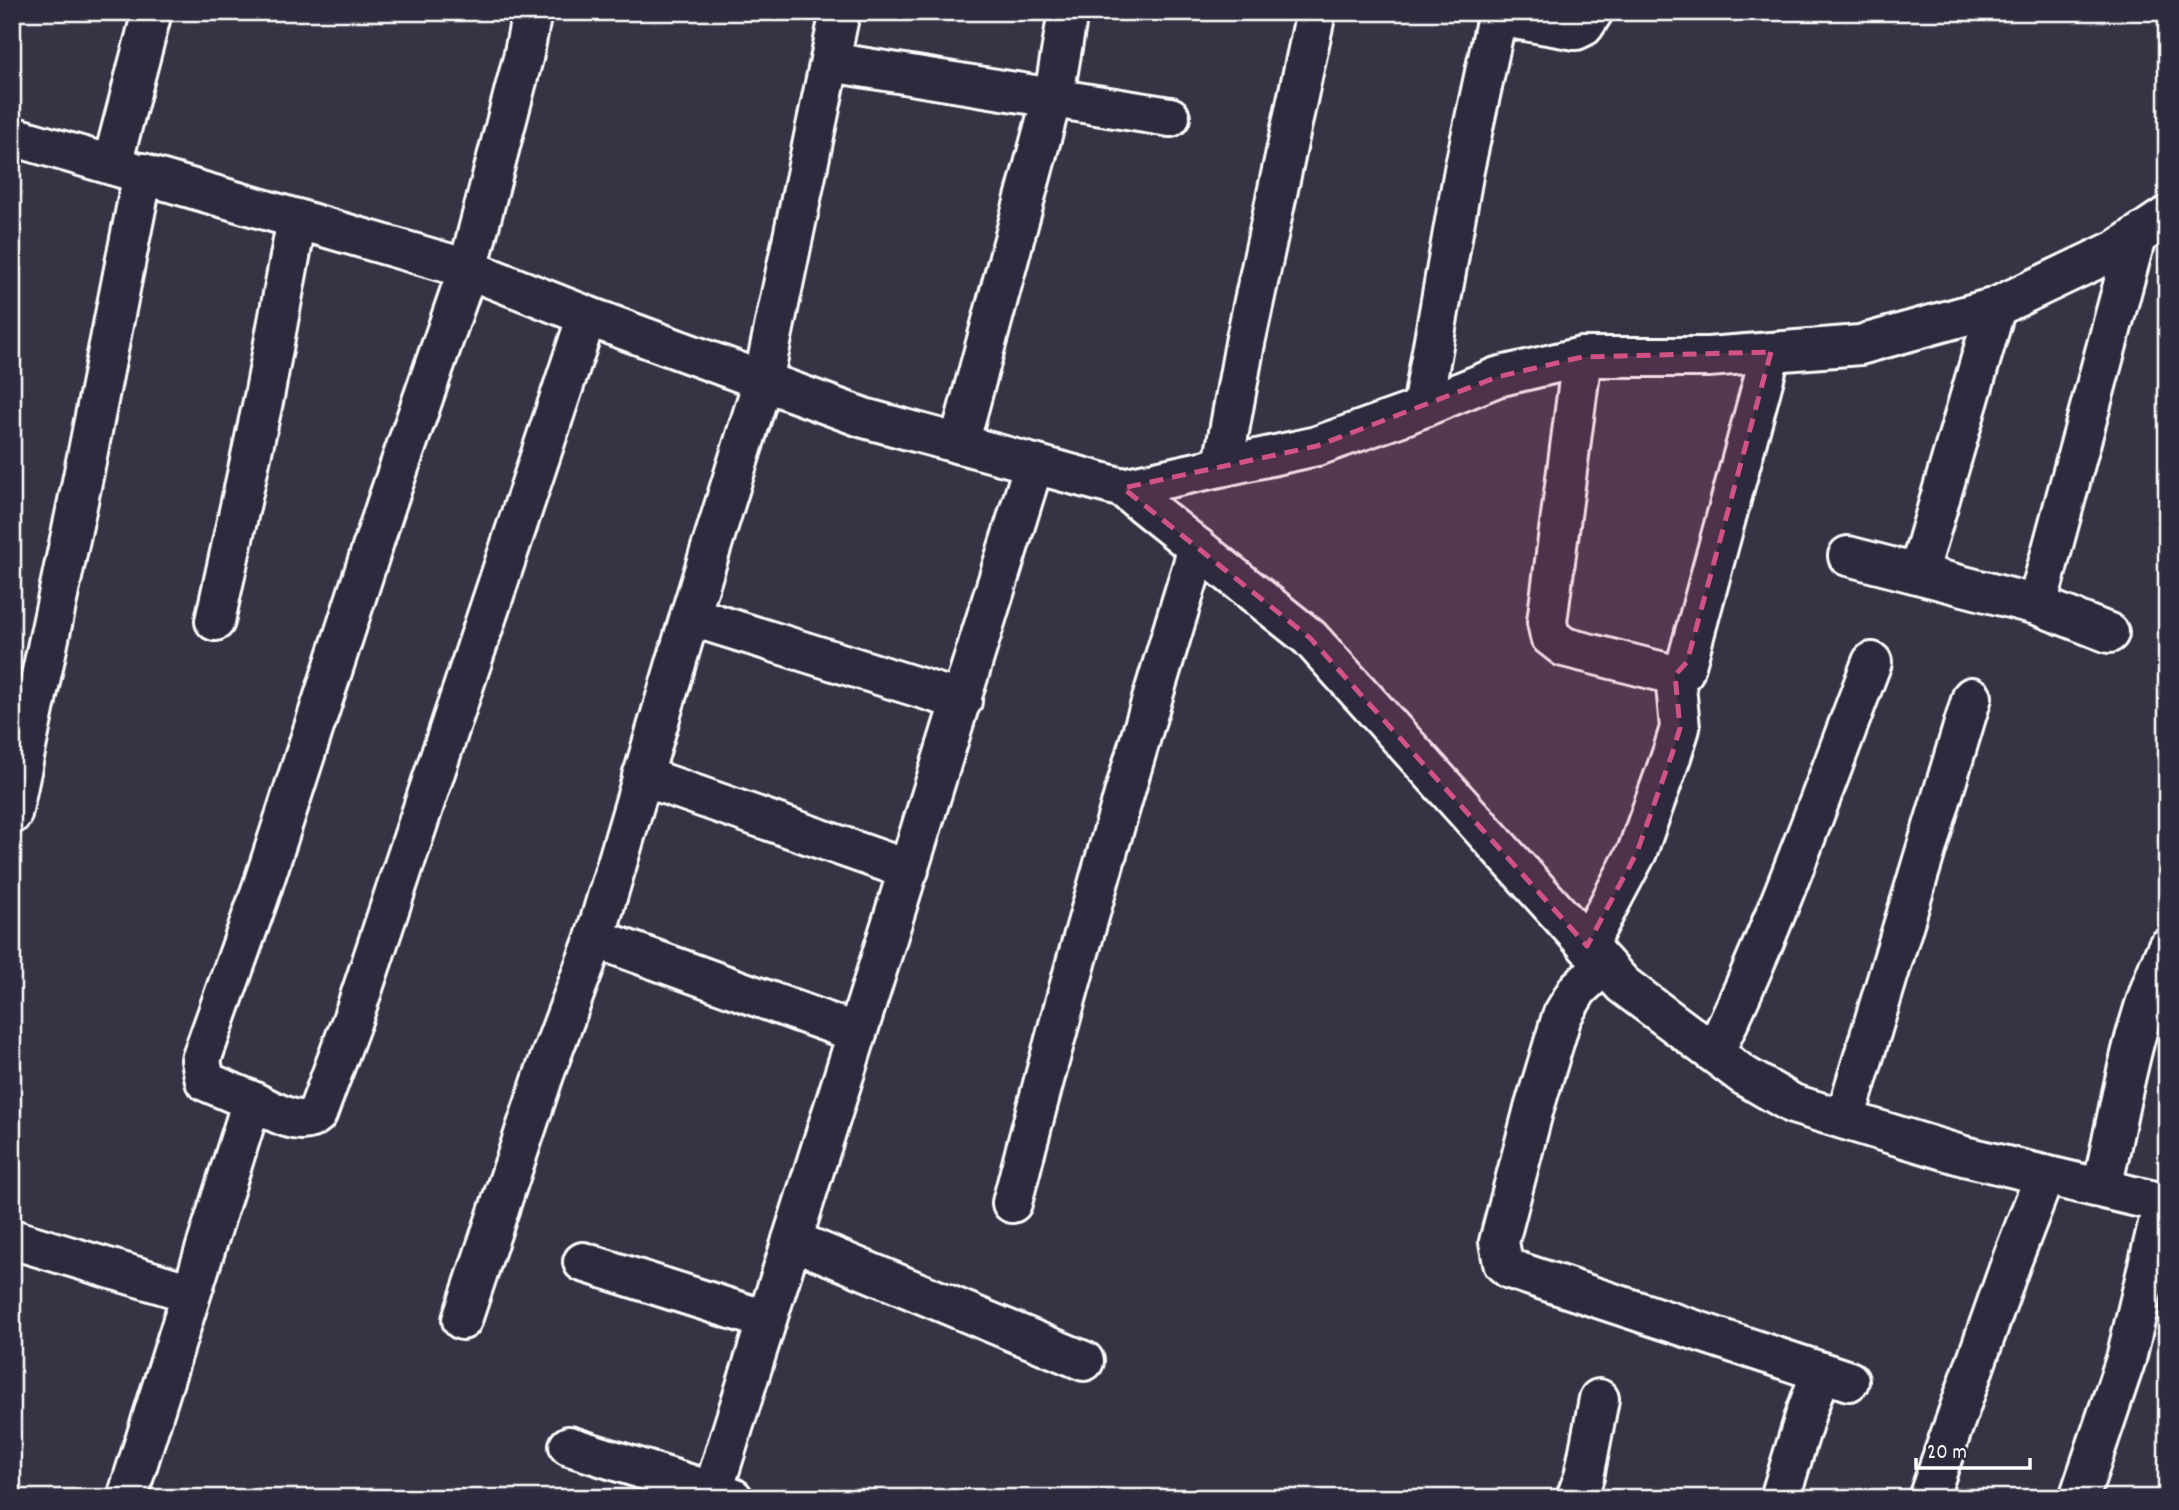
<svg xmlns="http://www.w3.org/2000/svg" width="2179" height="1510" viewBox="0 0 2179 1510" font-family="Dekko,sans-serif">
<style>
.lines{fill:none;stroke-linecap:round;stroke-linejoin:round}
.minor-casing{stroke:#fff;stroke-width:44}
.minor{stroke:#2f2a3d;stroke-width:38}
.marked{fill:#d15284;fill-opacity:0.2;stroke:#d15284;stroke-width:5;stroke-dasharray:14 9;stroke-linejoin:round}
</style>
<rect width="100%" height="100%" fill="#373345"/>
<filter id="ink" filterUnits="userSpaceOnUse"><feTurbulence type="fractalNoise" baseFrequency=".0143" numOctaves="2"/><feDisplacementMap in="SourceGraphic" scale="14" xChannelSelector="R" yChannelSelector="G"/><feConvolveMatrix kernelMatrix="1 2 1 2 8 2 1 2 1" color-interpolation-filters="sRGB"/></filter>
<g filter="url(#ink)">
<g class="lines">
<!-- minor casing -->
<g class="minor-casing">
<g id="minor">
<path d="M1497,16l79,14 8,-4 9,-14"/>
<path d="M830,62l340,55"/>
<path d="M12,136l456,133 119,47 277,102 259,70 187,150 313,347 120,90 50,29 171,52 203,48"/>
<path d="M112,165l40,-153"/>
<path d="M1582,357l-35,265 3,14 14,11 111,28 9,-4 3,-9 84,-310"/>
<path d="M1422,408l42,-238 34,-158"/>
<path d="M959,444l97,-361 12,-71"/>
<path d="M1223,465l22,-122 71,-331"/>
<path d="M1123,488l194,-42 90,-32 90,-37 85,-20h126l152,-12 136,-38 122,-58 49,-33"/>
<path d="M1848,556l189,49 72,28"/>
<path d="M1918,574l78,-267"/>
<path d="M2037,605l99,-368"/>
<path d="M690,616l272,85"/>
<path d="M215,621l49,-224 33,-178"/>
<path d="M642,776l267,94"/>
<path d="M12,814l69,-327 62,-314"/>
<path d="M595,938l262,95"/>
<path d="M1587,946l50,-94 35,-98 8,-26 -5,-53"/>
<path d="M1604,965l-26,24 -16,27 -29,96 -34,130 4,21 7,6 339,112"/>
<path d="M1714,1053c61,-126 108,-260 158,-391"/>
<path d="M252,1101l-47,-20 -4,-21 58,-163 127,-392 82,-236 55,-211 9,-46"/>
<path d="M1845,1119l127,-422"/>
<path d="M2102,1188c18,-80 30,-165 65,-240"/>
<path d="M1012,1203c56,-220 119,-438 186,-655"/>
<path d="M12,1239l179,54"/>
<path d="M792,1240l292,121"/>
<path d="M583,1262l183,58"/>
<path d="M462,1320l83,-248 50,-134 95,-322 73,-235 77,-369"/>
<path d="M569,1446l164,52"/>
<path d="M713,1491c107,-342 217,-684 321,-1027"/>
<path d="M127,1498l125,-397c18,8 48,29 65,13l38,-102 232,-696"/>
<path d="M1576,1498l8,-21 15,-78"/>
<path d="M1780,1498l27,-88 14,-38"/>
<path d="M1928,1498l84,-238 33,-85"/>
<path d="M2079,1498l47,-139 37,-156"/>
</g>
</g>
<!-- minor -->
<use href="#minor" class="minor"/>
</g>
</g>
<!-- marked area -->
<path class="marked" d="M1771,352l-84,310 -12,13 5,53 -8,26 -35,98 -50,94 -277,-308 -187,-150 194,-42 180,-69 85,-20z"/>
<!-- margin -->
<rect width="2179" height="1510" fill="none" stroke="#2f2a3d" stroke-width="42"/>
<rect x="21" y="21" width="2137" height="1468" fill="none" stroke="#fff" stroke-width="2.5" filter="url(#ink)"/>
<!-- scale -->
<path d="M1916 1458v10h114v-10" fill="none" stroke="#ffffff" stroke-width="3.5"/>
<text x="1927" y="1458" font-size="21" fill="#ffffff" stroke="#2f2a3d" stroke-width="5" paint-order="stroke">20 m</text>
</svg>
